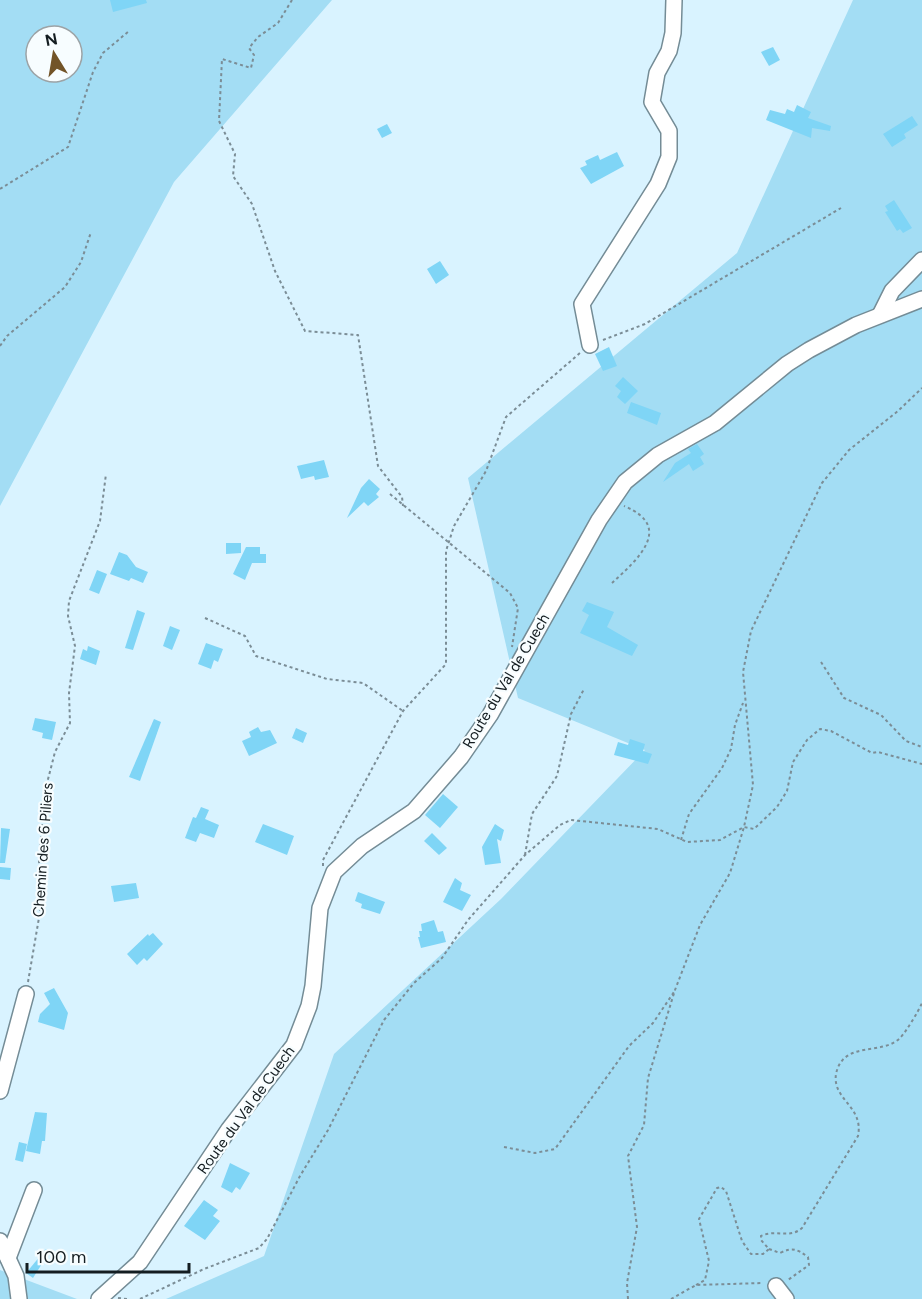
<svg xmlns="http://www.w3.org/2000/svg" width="922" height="1299" viewBox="0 0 922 1299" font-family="Figtree,sans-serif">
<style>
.green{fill:#a3ddf4;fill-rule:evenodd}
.building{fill:#7fd5f6}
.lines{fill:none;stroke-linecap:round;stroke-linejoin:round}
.minor-casing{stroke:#748c96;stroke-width:18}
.path{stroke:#7b8d96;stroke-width:2;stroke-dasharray:3 3;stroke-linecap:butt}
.minor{stroke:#fff;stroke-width:15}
.labels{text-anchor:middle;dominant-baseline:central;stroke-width:4.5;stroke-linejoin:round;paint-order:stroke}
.street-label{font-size:15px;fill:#141d21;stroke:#f7fdff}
</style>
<rect width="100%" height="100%" fill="#d9f3ff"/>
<!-- green -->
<g class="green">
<path d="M0,0h332l-158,182 -174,324zM36,36h36v36h-36z"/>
<path d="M853,0h69v1299h-756l98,-43 70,-202 167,-155 144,-149 -127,-52 -50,-220 269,-225z"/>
<path d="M0,1270l77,29h-77z"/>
</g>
<!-- building -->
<g class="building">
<path d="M110,0h36l1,3 -34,9z"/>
<path d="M773,47l7,13 -11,6 -8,-14z"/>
<path d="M797,105l14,7 -3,6 23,8 -1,5 -18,-3 -1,10 -45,-18 4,-10 15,4 2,-5 7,3z"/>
<path d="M912,116l6,9 -14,9 2,4 -14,9 -9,-13z"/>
<path d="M387,124l5,9 -10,5 -5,-9z"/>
<path d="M617,152l7,14 -33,18 -11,-16 7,-3 -2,-4 13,-6 2,5z"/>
<path d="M894,200l18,28 -9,5 -3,-4 -3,2 -12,-19 3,-1 -3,-5z"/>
<path d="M440,261l9,14 -13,9 -9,-15z"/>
<path d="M609,347l8,19 -14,5 -8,-17z"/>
<path d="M623,377l15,14 -13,13 -8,-7 4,-6 -6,-5z"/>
<path d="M631,402l30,11 -4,12 -30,-12z"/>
<path d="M697,444l7,10 -4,3 4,7 -11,7 -4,-7 -26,18 12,-19 16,-10 -3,-4z"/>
<path d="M324,460l5,17 -14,3 -1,-4 -13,3 -4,-13z"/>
<path d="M369,479l11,10 -4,5 3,3 -11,9 -4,-4 -17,16 14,-30z"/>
<path d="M226,543h15v10l-15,1z"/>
<path d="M246,547h14v7h6v9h-14l-7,17 -12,-6z"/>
<path d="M119,552l8,3 9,12 12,5 -5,11 -12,-5 -2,3 -19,-7z"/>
<path d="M97,570l10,4 -8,20 -10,-4z"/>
<path d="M587,602l27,10 -7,15 31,18 -6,11 -52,-23 9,-18 -7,-4z"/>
<path d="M137,610l8,3 -12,37 -8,-2z"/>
<path d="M170,626l10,4 -8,20 -9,-4z"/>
<path d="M206,643l17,6 -5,13 -4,-2 -3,9 -13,-5z"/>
<path d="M88,646l12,5 -4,14 -16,-6 3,-10 4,2z"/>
<path d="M35,718l21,4 -4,18 -10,-2 1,-5 -11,-3z"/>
<path d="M154,719l7,3 -21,59 -11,-4z"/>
<path d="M258,727l3,5 9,-2 7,13 -28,13 -7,-15 9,-4 -2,-5z"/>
<path d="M296,728l11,5 -4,10 -11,-5z"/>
<path d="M630,739l15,5 -2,7 9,3 -4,10 -34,-9 4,-13 10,3z"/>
<path d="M443,794l15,13 -18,21 -15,-13z"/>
<path d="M201,807l8,3 -4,9 14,6 -5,13 -14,-5 -4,9 -11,-4 8,-21 3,1z"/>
<path d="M263,824l31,12 -7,19 -32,-13z"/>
<path d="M495,824l9,6 -3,11 -4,-2 4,24 -16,2 -3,-18z"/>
<path d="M1,828l9,1 -5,34h-5z"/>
<path d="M432,833l15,15 -8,7 -15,-14z"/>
<path d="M0,867l11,1 -1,12 -10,-1z"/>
<path d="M455,878l7,5 -2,7 11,5 -9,16 -19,-9z"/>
<path d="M136,883l3,15 -25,4 -3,-16z"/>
<path d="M358,892l27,10 -5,12 -19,-6 1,-4 -7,-3z"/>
<path d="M434,920l4,12 5,-1 3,11 -25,6 -3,-11h2l-1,-6h3l-1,-7z"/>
<path d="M153,933l10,11 -16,17 -3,-3 -7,7 -10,-11 21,-20 1,2z"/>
<path d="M54,988l14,25 -4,17 -26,-8 2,-8 10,-10 -6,-11z"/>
<path d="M35,1112l12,1 -2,28h-3l-2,13 -14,-3z"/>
<path d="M19,1142l8,2 -4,18 -8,-2z"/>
<path d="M230,1163l20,10 -10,17 -4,-3 -4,6 -11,-6z"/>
<path d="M204,1200l14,10 -5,6 7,5 -15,19 -21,-14z"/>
<path d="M46,1249l4,2 -17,27 -7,-5z"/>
</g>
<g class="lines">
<!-- minor casing -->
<g class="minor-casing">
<g id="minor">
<path d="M880,315l12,-24 30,-31"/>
<path d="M590,345l-8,-41 76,-120 11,-27v-26l-17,-29 5,-29 12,-22 4,-18 1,-33"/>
<path d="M0,1091l26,-97"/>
<path d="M0,1241l16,35 3,23"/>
<path d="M8,1258l26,-68"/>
<path d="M776,1286l10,13"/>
<path d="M99,1299l41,-37 89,-133 65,-84 15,-39 4,-20 7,-78 14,-36 28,-26 52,-35 47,-54 29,-42 109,-195 26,-38 33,-27 57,-32 72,-59 22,-14 47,-25 66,-26"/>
</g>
</g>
<!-- path -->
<g class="path">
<path d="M292,0l-14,23 -20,14 -9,11 5,7 -3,13 -29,-9 -3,62 16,33 -2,22 19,28 23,67 30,60 53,4 20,131 24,31 1,9"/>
<path d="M0,189l68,-42 25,-75 10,-19 26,-22"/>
<path d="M603,340l42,-16 196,-116"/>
<path d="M0,346l7,-10 58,-49 16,-25 10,-30"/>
<path d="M390,494l120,99 8,15 -6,39"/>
<path d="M612,583c25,-23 63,-56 12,-77"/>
<path d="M205,618l40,18 11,20 71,23 36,4 40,28"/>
<path d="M821,662l23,36 37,17 25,26 16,6"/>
<path d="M681,840l8,-26 33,-46 9,-19 4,-24 8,-22"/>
<path d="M525,855l7,-41 25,-38 14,-62 13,-25"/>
<path d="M323,866v-6l80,-149 43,-47v-113l8,-25 32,-55 20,-54 74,-64"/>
<path d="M28,982l13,-76 -2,-45 6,-70 10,-39 15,-29 -1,-30 6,-47 -7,-30 1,-15 31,-80 6,-47"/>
<path d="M504,1147l31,6 20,-4 74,-103 24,-23 21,-31"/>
<path d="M769,1249l11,4c12,-6 17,-4 28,4l1,8 -21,15"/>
<path d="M696,1285l9,-5 4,-19 -10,-42 18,-31 4,-1 5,4 16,50 9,13h12l6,-5 -8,-9v-4c14,-7 29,3 41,-8l56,-92c6,-30 -26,-36 -22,-62 7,-34 46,-18 64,-36 6,-6 18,-26 22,-35"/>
<path d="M118,1298l9,1"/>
<path d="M140,1299l64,-30 55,-21 8,-9 33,-63 28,-46 56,-110 30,-37 28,-25 26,-38 57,-65 35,-30 11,-5 87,9 29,13 33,-2 24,-13 10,2 23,-22 10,-16 6,-29 14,-22 13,-11 11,2 41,22 6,-1 44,12"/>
<path d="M628,1299l-1,-16 10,-56 -9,-71 16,-31 4,-47 27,-88 25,-65 30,-52 14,-46 9,-42 -10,-113 8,-41 71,-148 27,-33 49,-39 24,-23"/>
<path d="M671,1299l25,-14 67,-2"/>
</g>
<!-- minor -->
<use href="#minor" class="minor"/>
</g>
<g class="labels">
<!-- street labels -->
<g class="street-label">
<text transform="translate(506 681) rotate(-59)">Route du Val de Cuech</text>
<text transform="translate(43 850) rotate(-86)">Chemin des 6 Piliers</text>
<text transform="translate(246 1110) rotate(-54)">Route du Val de Cuech</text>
</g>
</g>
<!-- north arrow -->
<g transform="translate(54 54) rotate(349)"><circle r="28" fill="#f7fdff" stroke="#9ca3a6" stroke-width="1.5"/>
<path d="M0-4.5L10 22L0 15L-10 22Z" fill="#725428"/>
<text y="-9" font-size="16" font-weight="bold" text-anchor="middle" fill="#141d21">N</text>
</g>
<!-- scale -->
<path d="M27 1263v9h162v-9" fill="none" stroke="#141d21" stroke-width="3"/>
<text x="36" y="1263" font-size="18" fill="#141d21" stroke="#f7fdff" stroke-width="4.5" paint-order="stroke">100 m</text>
</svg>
